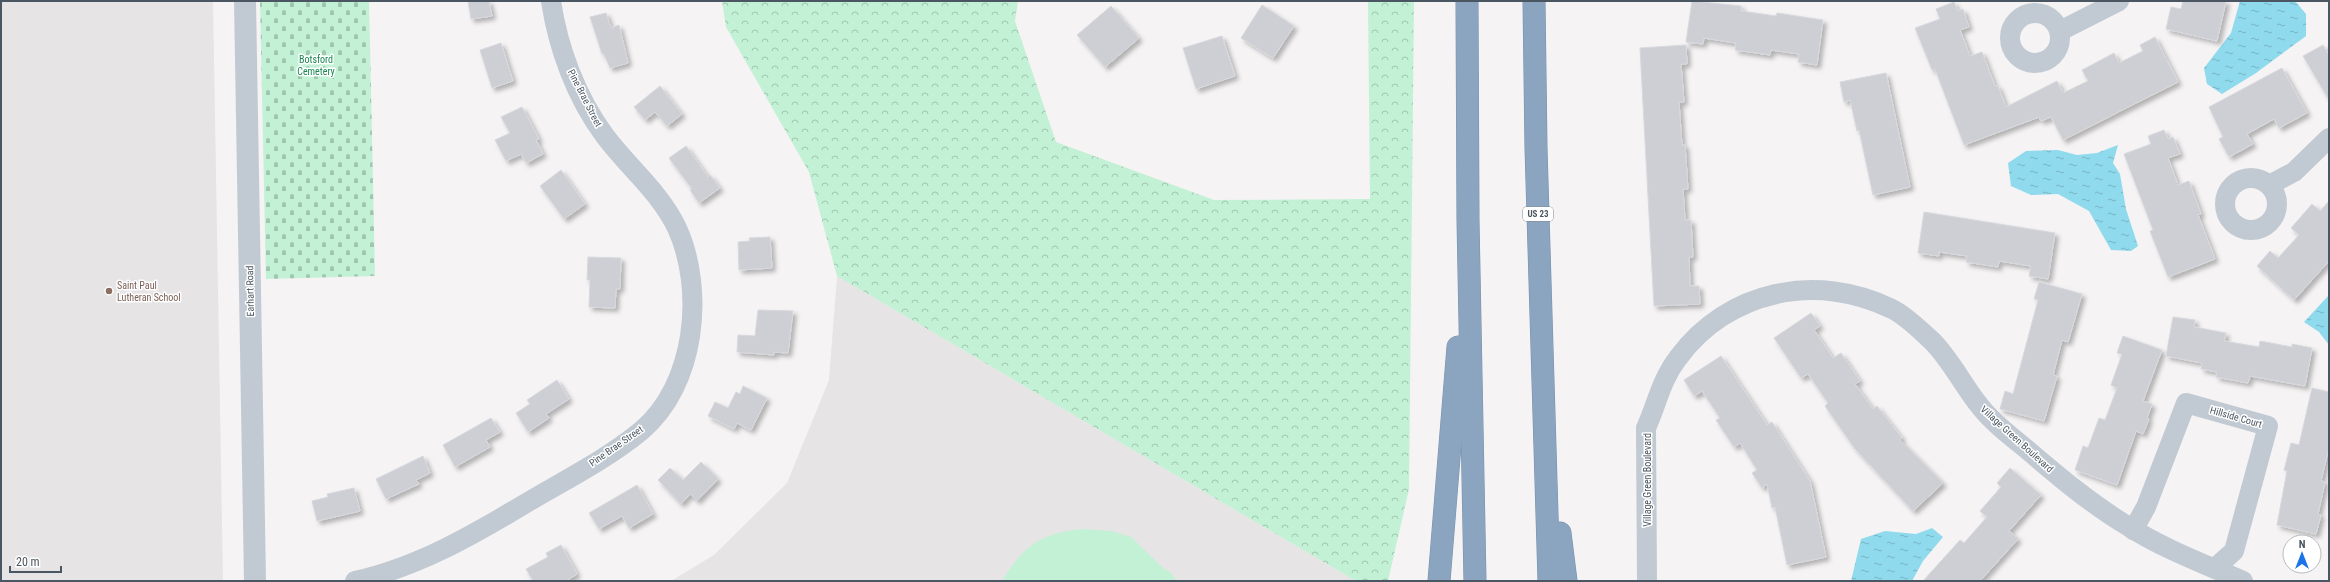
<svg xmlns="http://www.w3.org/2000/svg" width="2330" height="582" viewBox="0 0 2330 582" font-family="'Roboto Condensed',sans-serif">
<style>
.education{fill:#e6e4e5}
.green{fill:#c3f1d5}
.forest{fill:url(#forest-crowns)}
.cemetery{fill:url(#cemetery-stones)}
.water{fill:url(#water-ripples)}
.building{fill:#cdcfd5;stroke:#d7d9de;filter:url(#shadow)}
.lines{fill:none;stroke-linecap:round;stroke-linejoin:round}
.motorway-casing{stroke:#7690ad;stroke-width:23}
.minor{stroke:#c1cad2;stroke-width:20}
.tertiary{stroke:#c1cad2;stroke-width:22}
.motorway{stroke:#8ba5c1;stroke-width:22}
.education-dot{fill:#8d6e63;stroke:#fff;stroke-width:1.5}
.labels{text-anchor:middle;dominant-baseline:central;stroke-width:3;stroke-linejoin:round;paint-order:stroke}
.shield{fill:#fff;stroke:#808990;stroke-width:1}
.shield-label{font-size:9px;font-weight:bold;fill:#4a5661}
.park-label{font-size:10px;fill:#17864f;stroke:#fff}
.street-label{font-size:10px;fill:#4a5661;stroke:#fff}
.education-label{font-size:10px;fill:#785e54;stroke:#fff;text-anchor:start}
</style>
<defs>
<pattern id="forest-crowns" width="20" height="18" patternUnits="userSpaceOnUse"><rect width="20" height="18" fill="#c3f1d5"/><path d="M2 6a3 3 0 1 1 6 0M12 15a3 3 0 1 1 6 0" fill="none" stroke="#a0c6b0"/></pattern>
<pattern id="cemetery-stones" width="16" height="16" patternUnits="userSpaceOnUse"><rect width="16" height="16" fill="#c3f1d5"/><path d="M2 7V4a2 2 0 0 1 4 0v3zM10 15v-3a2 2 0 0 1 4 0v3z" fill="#a0c6b0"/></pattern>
<pattern id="water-ripples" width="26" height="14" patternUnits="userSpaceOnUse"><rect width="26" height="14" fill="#90daee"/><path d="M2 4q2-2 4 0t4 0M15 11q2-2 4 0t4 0" fill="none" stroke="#78b4c4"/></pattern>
<filter id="shadow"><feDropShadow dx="3.5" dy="3.5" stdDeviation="2" flood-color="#0004"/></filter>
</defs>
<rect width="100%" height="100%" fill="#f5f3f3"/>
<!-- education -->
<g class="education">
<path d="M1,1h212l10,580h-222z"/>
<path d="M837,276l519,305h-685l43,-26 73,-72 42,-103z"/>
</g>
<!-- green -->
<path class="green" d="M1082,529l30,2 19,6 31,30 9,6 6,8h-175c21,-35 39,-48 80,-52z"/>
<!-- forest -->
<path class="forest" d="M722,1h296l-3,20 41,121 158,58 156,-1 -2,-198h46l-5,488 -21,92h-32l-519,-305 -28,-104 -83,-145z"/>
<!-- cemetery -->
<path class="cemetery" d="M260,1h109l6,275 -109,3z"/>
<!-- water -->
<g class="water">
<path d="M2240,1h55l11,13v22l-50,37 -34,21 -15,-10 -3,-16 27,-35z"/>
<path d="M2118,145l-5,18 7,11 6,35 12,37 -7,5 -20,-1 -22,-39 -31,-17 -27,1 -20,-9 -3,-23 18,-12 32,-1 19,5 20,-2z"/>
<path d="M2329,295v50l-10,-13 -15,-10z"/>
<path d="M1932,528l11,9 -20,24 -11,20h-61l10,-42 24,-8 31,3z"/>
</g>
<!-- building -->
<g class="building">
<path d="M468,1h21l3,15 -21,3z"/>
<path d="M1692,1l49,5v5l35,5 1,-3 46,7 -6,45 -19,-3 1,-8 -28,-4 -1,5 -35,-5 1,-7 -32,-5 -1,6 -17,-2z"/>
<path d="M2183,1h43l-9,40 -51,-12 5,-22 10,2z"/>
<path d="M1954,2l4,9 5,-2 6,18 -9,3 10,26 12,-4 13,34h3l8,21 51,-26 6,12 25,-12 -6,-11 32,-17 5,10 24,-12 -3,-6 15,-8 23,45 -115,58 -12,-23 -10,4 -2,-4 -75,28 -29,-76 -3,1 -17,-42 25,-9 -4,-10z"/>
<path d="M1262,5l32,21 -21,32 -32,-20z"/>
<path d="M1111,6l28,32 -34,29 -28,-32z"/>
<path d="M606,13l5,15 8,-3 9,38 -18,5 -6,-14h-2l-12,-37z"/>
<path d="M1222,36l13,40 -39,13 -13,-41z"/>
<path d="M501,43l12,38 -21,7 -12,-38z"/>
<path d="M1686,45l1,19h-6l3,38h-5l3,43h3l3,44h-5l2,31h6l2,37h-4l1,29h9l1,18 -46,2 -14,-258z"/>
<path d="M2323,45l6,11v44l-26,-44z"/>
<path d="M2282,68l25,45 -28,15 -5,-9 -27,15 6,10 -24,13 -10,-18 4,-2 -14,-30z"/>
<path d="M1886,73l24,114 -37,8 -14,-65 -2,1 -7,-31 -6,2 -4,-20z"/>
<path d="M660,86l22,28 -15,12 -12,-14 -10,8 -11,-13z"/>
<path d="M522,107l17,32 -3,1 7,14 -17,9 -5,-9 -15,7 -11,-21 15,-7 -9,-16z"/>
<path d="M2164,130l4,9 5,-2 7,17 -12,4 10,27 11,-4 12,33 -3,1 17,44 -47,18 -18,-46 3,-1 -29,-76 27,-10 -3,-8z"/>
<path d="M686,146l22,31 2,-2 10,13 -21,15 -9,-13 2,-1 -23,-31z"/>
<path d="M561,170l24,34 -21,15 -24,-33z"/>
<path d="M2329,201v60l-35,39 -37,-34 13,-15 8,7 21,-23 -8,-7 21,-24 8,7z"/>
<path d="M1924,212l131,21 -7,46 -19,-3 2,-10 -32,-5 -1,6 -32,-5 1,-6 -28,-4v4l-21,-3z"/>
<path d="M770,237l2,31 -33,2 -1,-28 12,-1 -1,-3z"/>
<path d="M588,257l33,1 -1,31h-4l-1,19 -26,-1 1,-27h-3z"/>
<path d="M2039,282l43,12 -14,48 -6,-2 -9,35 4,1 -13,45 -44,-12 5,-18 8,3 25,-94 -4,-1z"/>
<path d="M758,310l35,1 -5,42 -14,-1v3l-37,-3 1,-17 17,1z"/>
<path d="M1811,313l9,13 -6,4 19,28 8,-5 19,28 -5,3 18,25 4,-3 25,32 -2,2 43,43 -30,28 -58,-62 -30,-43 3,-3 -20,-29 -7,4 -27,-40z"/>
<path d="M2173,317l22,3 -1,7 32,6 -2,8 35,6 1,-6 32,6v-3l20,4 -7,38 -55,-10 -2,7 -32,-6 1,-5 -16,-3 1,-6 -36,-7z"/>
<path d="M2123,336l39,14 -19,51 9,3 -5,14 2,1 -6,15 -7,-3 -19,54 -42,-15 8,-24 5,2 11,-30 6,2 12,-32 -6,-3 11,-31 -5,-1z"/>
<path d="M1721,356l46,69 5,-3 38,59 16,76 -39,8 -12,-58 -3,1 -5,-24 -5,4 -10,-15 5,-3 -17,-27 -6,4 -18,-27 4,-2 -18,-27 -8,5 -10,-16z"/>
<path d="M557,380l12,19 -23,15 3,4 -21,14 -12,-19 14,-9 -3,-4z"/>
<path d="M743,386l24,12 -16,32 -14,-7 -3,6 -26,-13 7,-14 13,6 8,-16 4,2z"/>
<path d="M2312,388l17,4v55l-8,34 4,1 -7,32 3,1 -5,19 -39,-9 10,-54 -3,-1 7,-27 8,2z"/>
<path d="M491,418l9,14 -14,8 4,7 -35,20 -12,-22z"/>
<path d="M423,456l7,17 -14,7 3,4 -33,15 -10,-20z"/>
<path d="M701,462l17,17 -21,22 -7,-7 -9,10 -23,-24 12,-12 13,12z"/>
<path d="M2010,468l31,27 -32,36 9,8 -38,42h-57l37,-41 4,3 23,-26 -7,-6 21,-24 -4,-4z"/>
<path d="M637,485l16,29 -24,14 -7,-12 -23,13 -10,-16z"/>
<path d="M354,488l6,23 -43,10 -5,-20 16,-4 -1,-3z"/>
<path d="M561,545l16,29 -11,7h-33l-7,-12 22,-12 -2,-4z"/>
</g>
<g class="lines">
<!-- motorway casing -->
<g class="motorway-casing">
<g id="motorway">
<path d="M1467,1l1,219 7,361"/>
<path d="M1534,1l2,147 13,433"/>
<path d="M1560,533l6,48"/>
<path d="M1439,581l19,-234"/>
</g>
</g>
<!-- minor -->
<g class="minor">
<circle cx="2035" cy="38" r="25"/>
<path d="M2060,31l59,-30"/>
<circle cx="2251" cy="204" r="26"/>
<path d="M2269,185l25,-13 35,-34"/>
<path d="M2133,530l13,-23 40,-104 82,23 -34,125 -19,17"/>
<path d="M355,581c63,-14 118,-46 173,-79 37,-22 79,-43 113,-71 55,-46 64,-141 36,-203 -17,-36 -49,-61 -72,-92 -29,-39 -47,-88 -54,-135"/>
<path d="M1647,581l-1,-153c11,-24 15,-48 32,-70 50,-68 139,-86 214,-49 13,6 28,21 39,31 18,17 32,45 48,65 12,16 30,30 45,42 34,29 68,58 107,81 33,21 76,37 112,53"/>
</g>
<!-- tertiary -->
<path class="tertiary" d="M245,1l10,580"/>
<!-- motorway -->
<use href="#motorway" class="motorway"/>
</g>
<!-- markers -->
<circle class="education-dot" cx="109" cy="291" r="4"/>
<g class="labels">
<!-- shield labels -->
<rect class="shield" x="1523" y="207" width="30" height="14" rx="3"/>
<g class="shield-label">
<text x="1538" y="214">US 23</text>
</g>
<!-- park labels -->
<g class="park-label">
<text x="316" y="59">Botsford<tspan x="316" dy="12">Cemetery</tspan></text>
</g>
<!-- street labels -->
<g class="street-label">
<text transform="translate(585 98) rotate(63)">Pine Brae Street</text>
<text transform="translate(250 291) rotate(-91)">Earhart Road</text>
<text transform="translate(2236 417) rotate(16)">Hillside Court</text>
<text transform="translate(2017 439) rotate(42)">Village Green Boulevard</text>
<text transform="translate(616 446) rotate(-35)">Pine Brae Street</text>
<text transform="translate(1647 480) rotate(-90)">Village Green Boulevard</text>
</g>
<!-- education labels -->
<g class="education-label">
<text x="117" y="285">Saint Paul<tspan x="117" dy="12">Lutheran School</tspan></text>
</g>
</g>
<!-- border -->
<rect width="2330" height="582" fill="none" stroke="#4a5661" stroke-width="4"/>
<!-- north arrow -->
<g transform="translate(2302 554)"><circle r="19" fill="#ffffff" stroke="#b7bbc0"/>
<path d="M0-3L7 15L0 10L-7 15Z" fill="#1a73e8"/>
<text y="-6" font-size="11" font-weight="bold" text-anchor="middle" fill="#4a5661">N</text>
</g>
<!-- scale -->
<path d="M10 566v6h51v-6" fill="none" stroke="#4a5661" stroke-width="2"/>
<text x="16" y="566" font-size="12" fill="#4a5661" stroke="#ffffff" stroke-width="3" paint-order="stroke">20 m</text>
</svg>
